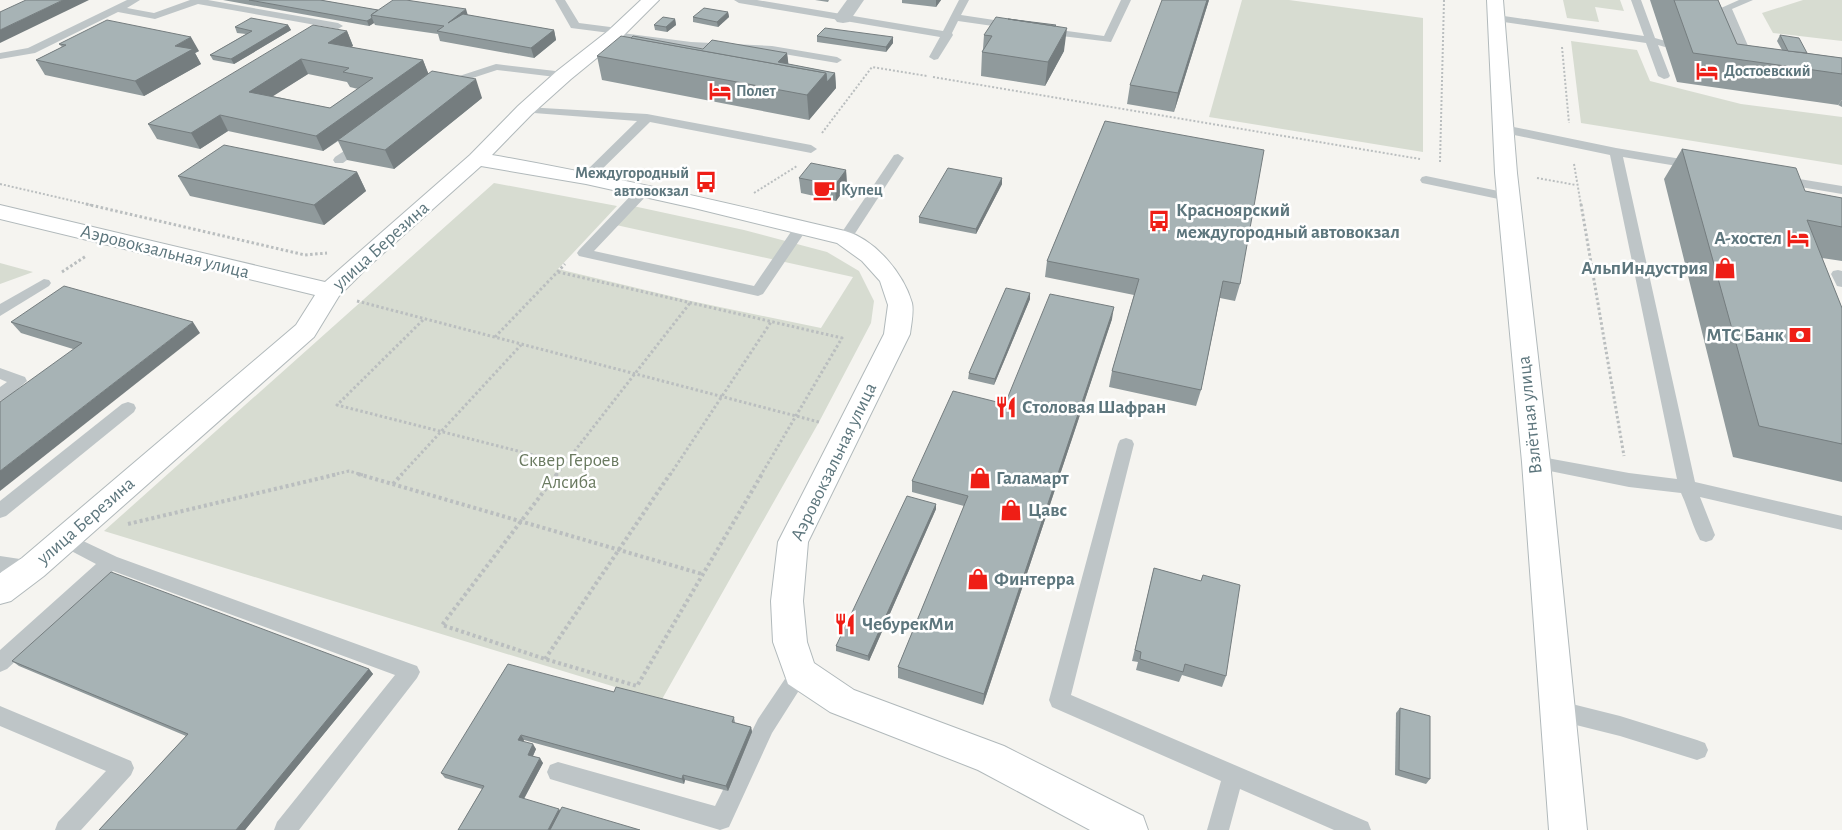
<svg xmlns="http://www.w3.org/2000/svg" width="1842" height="830" viewBox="0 0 1842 830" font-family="'Alegreya Sans',sans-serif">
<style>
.green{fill:#d7dcd1}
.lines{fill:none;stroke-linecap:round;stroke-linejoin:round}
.secondary-casing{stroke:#b1b9bb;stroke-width:2}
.path-far2{stroke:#babebf;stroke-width:2;stroke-dasharray:2 2;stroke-linecap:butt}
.path-far1{stroke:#babebf;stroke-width:3;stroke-dasharray:2.5 2.5;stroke-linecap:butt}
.path{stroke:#babebf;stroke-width:4;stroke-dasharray:3 3;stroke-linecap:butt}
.lane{fill:#bec5c7;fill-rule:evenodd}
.street{fill:#bec5c7;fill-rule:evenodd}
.secondary{fill:#fff;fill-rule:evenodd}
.wall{fill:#909a9c;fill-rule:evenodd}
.shaded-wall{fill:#757d7f}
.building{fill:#a7b3b5;stroke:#757d7f;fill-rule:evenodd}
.labels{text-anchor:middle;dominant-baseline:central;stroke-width:5;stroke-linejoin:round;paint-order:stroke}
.far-poi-label{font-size:16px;font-weight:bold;fill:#5d767d;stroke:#fff;text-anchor:start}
.poi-label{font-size:19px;font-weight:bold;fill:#5d767d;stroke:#fff;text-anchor:start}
.street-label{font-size:19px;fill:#5d767d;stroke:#fff}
.park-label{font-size:19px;fill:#6a7a60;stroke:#fff}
</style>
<rect width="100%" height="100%" fill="#f5f4f0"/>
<!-- green -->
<g class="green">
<path d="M1242,0h47l134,18v134l-214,-35z"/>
<path d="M1563,0h57l4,11 -29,-4 4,15 -32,-4z"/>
<path d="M1803,0h39v41l-69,-8 -11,-20z"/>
<path d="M1571,41l66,9 13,31 91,23 101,13v48l-261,-42z"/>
<path d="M494,183l123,23 -59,63 133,32 130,27 32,-51 -237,-52 17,-19 111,24 83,22 32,19 15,30 -3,22 -52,99 -158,279 -557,-170z"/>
<path d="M0,263l33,9 -33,12z"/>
</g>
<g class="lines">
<!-- secondary casing -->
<g class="secondary-casing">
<g id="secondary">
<path d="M641,0h18l-39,39 -49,40 -39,35 -40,41c119,21 236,48 353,76 30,8 59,43 67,72 2,9 -1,22 -2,31l-102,208 -5,59 4,41 7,21 40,27 150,56 139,70 5,14h-58l-112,-60 -148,-58 -42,-28 -15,-42 -2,-41 7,-59 106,-208 4,-29 -8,-24 -18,-20 -25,-18 -143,-35 -108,-24 -105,-18 -113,101 -29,29 -25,41 -270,239 -33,25 -11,3v-31l22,-15 274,-233 19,-30 -315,-76v-14l325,77 145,-127 48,-49 39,-35 51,-40z"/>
<path d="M1487,0h16l14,173 33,289 37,368h-38l-27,-368 -27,-289z"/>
</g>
</g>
<!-- path-far2 -->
<g class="path-far2">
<path d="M1562,47l7,76"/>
<path d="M933,77l487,82"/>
<path d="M822,133l50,-66 55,9"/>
<path d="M1440,162l4,-162"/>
<path d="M1574,164l7,41"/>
<path d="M1537,178l39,7"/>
<path d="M0,184l91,21"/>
<path d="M754,193l43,-27"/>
</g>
<!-- path-far1 -->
<g class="path-far1">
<path d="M86,204l219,51 22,-2"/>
<path d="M1581,204l43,252"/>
<path d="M62,272l24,-16"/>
<path d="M558,272l284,66 -81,137"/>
<path d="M357,301l462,121"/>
<path d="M423,320l-86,85 228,58"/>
<path d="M495,337l70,-73"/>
<path d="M332,475l17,-4 14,4"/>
<path d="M401,475l120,-130"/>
<path d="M556,475l134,-172"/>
<path d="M670,475l101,-153"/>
</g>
<!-- path -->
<g class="path">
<path d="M358,474l344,100"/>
<path d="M557,474l-115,151 103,34 92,27 125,-212"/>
<path d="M393,484l9,-10"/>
<path d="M128,524l210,-50"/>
<path d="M545,659l125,-185"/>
</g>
<!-- lane -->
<g class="lane">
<path d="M127,0h13l-13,8 27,5 36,-13h18l130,23 5,3 -5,3 -140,-25 -43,15 -37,-7 -83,41 -35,6v-6l28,-5z"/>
<path d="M555,0h10l14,23 39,5 4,1v4l69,9 81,4 65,11 5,3 -5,3 -65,-11 -81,-4 -77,-10 -4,-1v-4l-39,-5z"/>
<path d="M734,0h23l186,31 16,-31h10l-8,15 53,8 5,3 -5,3 -56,-8 -6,12 1,2 -15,24 -4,1 -5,-3 11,-20 -201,-34z"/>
<path d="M1121,0h10l-20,42 -66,-8 -5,-3 5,-3 59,8z"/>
<path d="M1631,0h10l14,38 14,4 1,2 -5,3 -7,-2 12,31 -2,2 -4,1 -6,-3 -12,-33 -149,-22 -5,-3 5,-3 147,21z"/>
<path d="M1739,0h14l-21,9 20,46 8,4 -1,2 -15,-2 -23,-51z"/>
<path d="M496,64l68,8 6,3 -6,3 -67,-8 -52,17 -6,-3 2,-2z"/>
<path d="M525,107l122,7 164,31 6,4 -6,4 -161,-31 -60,59h-8l-2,-3 2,-3 55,-54 -116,-9 -2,-2 2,-2z"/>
<path d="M1504,125l112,23 83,14 2,3 -6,4 -72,-12 72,325 147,34v14l-142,-33 15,38 -3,5 -6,2 -6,-2c-8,-15 -12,-32 -19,-47l-52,-6 -99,-20 -2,-5 2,-5 6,-1 93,17 48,6 -67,-324 -110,-23 -2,-3z"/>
<path d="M362,139l4,1 2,3 -2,3 -23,17h-8l-2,-3 2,-3z"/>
<path d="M898,154l6,4 -52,80 -7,4 -5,-1 -2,-3 56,-83z"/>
<path d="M1426,176l82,17 6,4 -6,4 -86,-18 -2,-3 2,-3z"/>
<path d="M1781,176l61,10v8l-65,-11 -2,-3 2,-3z"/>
<path d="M643,187l5,1 1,3 -1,3 -54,57 160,35 43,-63 5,-1 7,4 -46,68 -5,2 -179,-40 -2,-3 2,-3 59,-62z"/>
<path d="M1838,270l4,1v16l-5,-1 -6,-12 2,-3z"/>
<path d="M44,279l5,1 2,3 -2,3 -49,30v-12z"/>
<path d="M0,368l25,9 2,4 -21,18 -6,2v-14l7,-5 -7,-3z"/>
<path d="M128,402l6,2 2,4 -2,4 -128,104 -6,2v-17l122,-97z"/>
<path d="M1126,438l6,2 2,4 -63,251 297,127 3,8h-37l-94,-41 -11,41h-22l14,-49 -169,-74 -3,-7 69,-256 2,-4z"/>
<path d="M64,532l53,25 300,109 3,6 -3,6 -118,152h-25l3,-8 118,-147 -282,-104 -106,98 -7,3v-22l96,-86 -38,-20 -3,-5 3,-5z"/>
<path d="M0,556l40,6 2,5 -2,5 -7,3 -33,-3z"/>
<path d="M800,664l7,3 3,6 -38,60 -43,94 -9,3 -170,-51 -3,-7 3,-7 8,-3 157,44 43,-87 35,-52z"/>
<path d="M1556,700l64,16 77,24 8,3 3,7 -3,7 -8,3 -77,-24 -64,-16 -7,-3 -3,-7 3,-7z"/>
<path d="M0,706l131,55 3,7 -3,7 -50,55h-26l3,-8 48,-51 -106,-45z"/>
</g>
<!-- street -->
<path class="street" d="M847,0h17l-15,22 -6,1 -6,-1 -3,-4z"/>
<!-- secondary -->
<use href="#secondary" class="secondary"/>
</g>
<!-- wall -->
<g class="wall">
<path d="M223,0h97l58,10 90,5 86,15 2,10 -22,18 -94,-17 -2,-7 -63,-9 -1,-2 -5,3z"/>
<path d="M815,0h14l-1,2z"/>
<path d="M902,0h39l-5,7 -34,-4z"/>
<path d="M1209,0l-35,112 -47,-8 3,-19z"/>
<path d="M1650,0h68l19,44 45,6 -5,-9 3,-6 27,18 35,5v42l-4,5 -161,-23z"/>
<path d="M728,12l1,5 -11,10 -25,-5v-5z"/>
<path d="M675,19l1,6 -9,7 -12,-2 -1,-5z"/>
<path d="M288,25l3,5 -57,34 -21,-4 -3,-5 36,-21 -9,-1 -2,-6z"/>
<path d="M1056,26l8,25 -19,35 -64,-10 1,-24 1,-3 1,-14z"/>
<path d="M347,31l6,15 -3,1 73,13 5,14 54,24 -88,71 -47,-9 -9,-19 -15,10 -95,-20 -28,18 -43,-10 -9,-15zM308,74l39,8 3,5 8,2 -28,19 -58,-12z"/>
<path d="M817,36l76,1v6l-7,9 -69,-10z"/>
<path d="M59,44l140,7 -4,2 6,11 -57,32 -99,-21 -9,-15 26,-13z"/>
<path d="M703,49l84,4 1,11 47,9 1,15 -27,32 -207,-40 -5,-24z"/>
<path d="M1842,100v7l-4,-2z"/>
<path d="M1105,121l135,163 -5,17 -15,-3 -19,92 -5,16 -87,-19 3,-16 22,-76 -89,-18 2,-16z"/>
<path d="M1682,149l123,42 37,7v63l-20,-3 20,50v174l-109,-25 -69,-278z"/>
<path d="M846,170l1,16 -11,15 -35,-8 -2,-15z"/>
<path d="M357,172l9,19 -42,34 -134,-29 -12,-20z"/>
<path d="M1002,178v6l-26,50 -57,-11v-6z"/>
<path d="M1030,293v6l-36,86 -26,-6 1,-6z"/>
<path d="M1112,319l-129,386 -85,-27v-11l66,-161 -52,-14v-11l93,-77z"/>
<path d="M11,322l189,11 -127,16 -52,-16z"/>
<path d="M936,504v5l-67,152 -33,-10v-5z"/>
<path d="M1154,568l47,13 2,-6 23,101 -4,11 -40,-12 -3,7 -43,-12 2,-8 -6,-1z"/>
<path d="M12,661l357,8 4,5 -128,156h-146l87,-94 -167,-70z"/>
<path d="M614,692l120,25 1,6 16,4 1,5 -24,59 -43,-11 -1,4 -160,-44 -1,2 13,7 -3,7 10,7 -19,36 36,12 80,19h-182l24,-41 -37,-11 -4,-5z"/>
<path d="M1400,708l30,71 -4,5 -31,-9 1,-62z"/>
</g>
<!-- shaded-wall -->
<g class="shaded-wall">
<path d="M63,0h26l-89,43v-13z"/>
<path d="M936,0h5l-5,7z"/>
<path d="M1207,0h2l-35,112 4,-19z"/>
<path d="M466,9l3,10 -21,4z"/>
<path d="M728,12l1,5 -11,10 -1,-5z"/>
<path d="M372,18l2,5 -5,3 -2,-5z"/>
<path d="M675,19l1,6 -9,7 -1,-5z"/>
<path d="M288,25l3,5 -57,34 -3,-5z"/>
<path d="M1067,28l-3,23 -19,35 3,-24z"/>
<path d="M554,30l2,10 -22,18 -3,-10z"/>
<path d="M347,31l6,15 -19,11 -6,-14z"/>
<path d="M191,37l8,14 -4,2 6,11 -57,32 -9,-15 40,-35z"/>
<path d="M893,37v6l-7,9v-5z"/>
<path d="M787,53l2,15 -11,-6z"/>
<path d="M301,59l7,15 -52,33 -7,-15z"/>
<path d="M423,60l6,15 -106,76 -7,-15z"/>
<path d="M826,73h9l1,15 -27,32 -2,-25z"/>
<path d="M476,79l6,19 -88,71 -9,-19z"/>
<path d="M220,115l8,16 -28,18 -9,-16z"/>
<path d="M846,170l1,16 -11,15 -1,-16z"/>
<path d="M357,172l9,19 -42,34 -10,-20z"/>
<path d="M1002,178v6l-26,50v-5z"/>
<path d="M1030,293v6l-36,86 1,-6z"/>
<path d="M1114,307l-2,12 -129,386 1,-11z"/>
<path d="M193,322l7,11 -200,158v-20z"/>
<path d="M936,504v5l-67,152 -1,-5z"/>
<path d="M369,669l4,5 -128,156h-9z"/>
<path d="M751,727l1,5 -24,59 -2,-5z"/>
<path d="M521,735l3,5 -3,5 -3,-5z"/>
<path d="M533,744l3,5 -5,11 -3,-5z"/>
<path d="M540,758l3,5 -21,39 -3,-5z"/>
<path d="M683,775l2,5 -1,4 -2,-5z"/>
<path d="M559,809l3,5 -8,16h-6z"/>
</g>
<!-- building -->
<g class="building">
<path d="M26,0h37l-63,30v-18z"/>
<path d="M249,0h71l58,10 -7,5 1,3 -5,3z"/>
<path d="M393,0h13l60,9 -18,14 15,-9 91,16 -23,18 -94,-17 7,-5 -73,-11z"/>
<path d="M1162,0h45l-29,93 -48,-8z"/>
<path d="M1674,0h44l19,44 105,14v16l-149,-21z"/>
<path d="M704,8l24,4 -11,10 -24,-5z"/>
<path d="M663,17l12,2 -9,8 -12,-2z"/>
<path d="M996,17l71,11 -19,34 -66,-10 10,-16 -8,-1z"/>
<path d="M251,18l37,7 -57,34 -21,-4 42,-24 -17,-4z"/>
<path d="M1008,19l48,6 -1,1z"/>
<path d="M107,20l84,17 -16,9 18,3 -58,32 -99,-21 30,-15 -7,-1z"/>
<path d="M313,25l34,6 -19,12 95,17 -107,76 -96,-21 -29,18 -43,-9zM301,59l48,9 -6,4 30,6 -43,30 -81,-16z"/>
<path d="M825,28l68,9 -7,10 -69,-11z"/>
<path d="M1780,35l19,3 8,15 -19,-2z"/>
<path d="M621,36l205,37 -19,22 -210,-39z"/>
<path d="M633,36l70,13 9,-9 75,13 -9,9 57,11 -8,9 -1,-9 -195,-35z"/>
<path d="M432,71l44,8 -91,71 -47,-10z"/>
<path d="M1105,121l159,29 -24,134 -17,-3 -22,109 -89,-19 27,-92 -92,-18z"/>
<path d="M224,145l133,27 -43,33 -136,-29z"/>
<path d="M1682,149l114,19 9,23 37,7v29l-35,-7 35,88v136l-83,-18z"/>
<path d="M811,163l35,7 -11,15 -36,-7z"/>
<path d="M948,168l54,10 -26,51 -57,-12z"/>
<path d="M64,286l129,36 -193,149v-69l82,-59 -71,-21z"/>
<path d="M1006,288l24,5 -35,86 -26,-6z"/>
<path d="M1050,294l64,13 -130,387 -86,-27 70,-171 -56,-15 41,-90 52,13z"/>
<path d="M907,496l29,8 -68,152 -32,-10z"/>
<path d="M1154,568l47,13 2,-6 37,10 -14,91 -41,-12 -2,8 -43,-13 1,-7 -6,-2z"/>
<path d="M111,572l258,97 -133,161h-137l89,-96 -176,-73z"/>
<path d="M508,664l106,28 2,-5 118,30 -2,5 19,5 -25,59 -43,-11 -1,4 -161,-44 -3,5 15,4 -5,11 12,3 -21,39 40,12 -11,21h-90l26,-44 -43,-13z"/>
<path d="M1400,708l30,8v63l-31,-9z"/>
<path d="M562,807l78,23h-90z"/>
</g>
<!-- icons -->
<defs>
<g id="hotel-bare" transform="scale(1.725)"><path d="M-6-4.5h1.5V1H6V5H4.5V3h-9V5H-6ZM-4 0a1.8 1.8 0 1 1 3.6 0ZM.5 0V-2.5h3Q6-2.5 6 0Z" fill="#ef1e16" stroke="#fff" stroke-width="2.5" paint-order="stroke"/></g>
<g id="bus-bare" transform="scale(1.725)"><path d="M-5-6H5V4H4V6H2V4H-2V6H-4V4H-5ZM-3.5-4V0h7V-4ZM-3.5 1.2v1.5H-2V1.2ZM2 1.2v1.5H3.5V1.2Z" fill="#ef1e16" stroke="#fff" stroke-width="2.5" paint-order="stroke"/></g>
<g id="cafe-bare" transform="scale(1.725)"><path d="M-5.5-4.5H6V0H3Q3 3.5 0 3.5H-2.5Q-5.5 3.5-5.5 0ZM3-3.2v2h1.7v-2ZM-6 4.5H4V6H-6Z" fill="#ef1e16" stroke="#fff" stroke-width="2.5" paint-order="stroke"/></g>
<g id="shop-bare" transform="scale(1.725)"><path d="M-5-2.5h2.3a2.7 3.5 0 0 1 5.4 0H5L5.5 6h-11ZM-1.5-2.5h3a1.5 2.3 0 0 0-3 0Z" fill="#ef1e16" stroke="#fff" stroke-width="2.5" paint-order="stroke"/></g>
<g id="bank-bare" transform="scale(1.725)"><path d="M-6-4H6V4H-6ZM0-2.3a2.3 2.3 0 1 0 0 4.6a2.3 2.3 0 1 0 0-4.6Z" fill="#ef1e16" stroke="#fff" stroke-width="2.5" paint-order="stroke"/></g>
<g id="restaurant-bare" transform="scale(1.725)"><path d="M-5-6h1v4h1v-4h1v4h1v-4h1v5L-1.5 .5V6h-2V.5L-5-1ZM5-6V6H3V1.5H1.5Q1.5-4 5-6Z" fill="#ef1e16" stroke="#fff" stroke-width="2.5" paint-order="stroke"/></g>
</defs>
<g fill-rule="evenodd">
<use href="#hotel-bare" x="1707" y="71"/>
<use href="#hotel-bare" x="720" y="91"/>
<use href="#bus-bare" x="706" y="182"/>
<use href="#cafe-bare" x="824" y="190"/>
<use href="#bus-bare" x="1159" y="221"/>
<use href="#hotel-bare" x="1798" y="238"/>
<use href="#shop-bare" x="1725" y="268"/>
<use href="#bank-bare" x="1800" y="335"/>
<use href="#restaurant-bare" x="1006" y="407"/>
<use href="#shop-bare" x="980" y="478"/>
<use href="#shop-bare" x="1011" y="510"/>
<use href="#shop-bare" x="978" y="579"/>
<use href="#restaurant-bare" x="845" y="624"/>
</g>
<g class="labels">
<!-- far-poi labels -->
<g class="far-poi-label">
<text x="1724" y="71">Достоевский</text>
<text x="736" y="91">Полет</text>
<text x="689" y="173" text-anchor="end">Междугородный<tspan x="689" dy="18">автовокзал</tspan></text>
<text x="841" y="190">Купец</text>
</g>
<!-- poi labels -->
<g class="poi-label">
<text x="1176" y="210">Красноярский<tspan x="1176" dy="22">междугородный автовокзал</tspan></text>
<text x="1782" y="238" text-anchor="end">А-хостел</text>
<text x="1708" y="268" text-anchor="end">АльпИндустрия</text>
<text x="1784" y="335" text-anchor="end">МТС Банк</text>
<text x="1022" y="407">Столовая Шафран</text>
<text x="996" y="478">Галамарт</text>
<text x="1028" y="510">Цавс</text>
<text x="994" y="579">Финтерра</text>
<text x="862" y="624">ЧебурекМи</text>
</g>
<!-- street labels -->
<g class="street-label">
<text transform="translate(381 246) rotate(-42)">улица Березина</text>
<text transform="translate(165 252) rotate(14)">Аэровокзальная улица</text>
<text transform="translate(1530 415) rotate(-96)">Взлётная улица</text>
<text transform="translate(834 462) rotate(-64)">Аэровокзальная улица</text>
<text transform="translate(86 521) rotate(-41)">улица Березина</text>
</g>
<!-- park labels -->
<g class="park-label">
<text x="569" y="460">Сквер Героев<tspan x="569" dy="22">Алсиба</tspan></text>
</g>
</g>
</svg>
